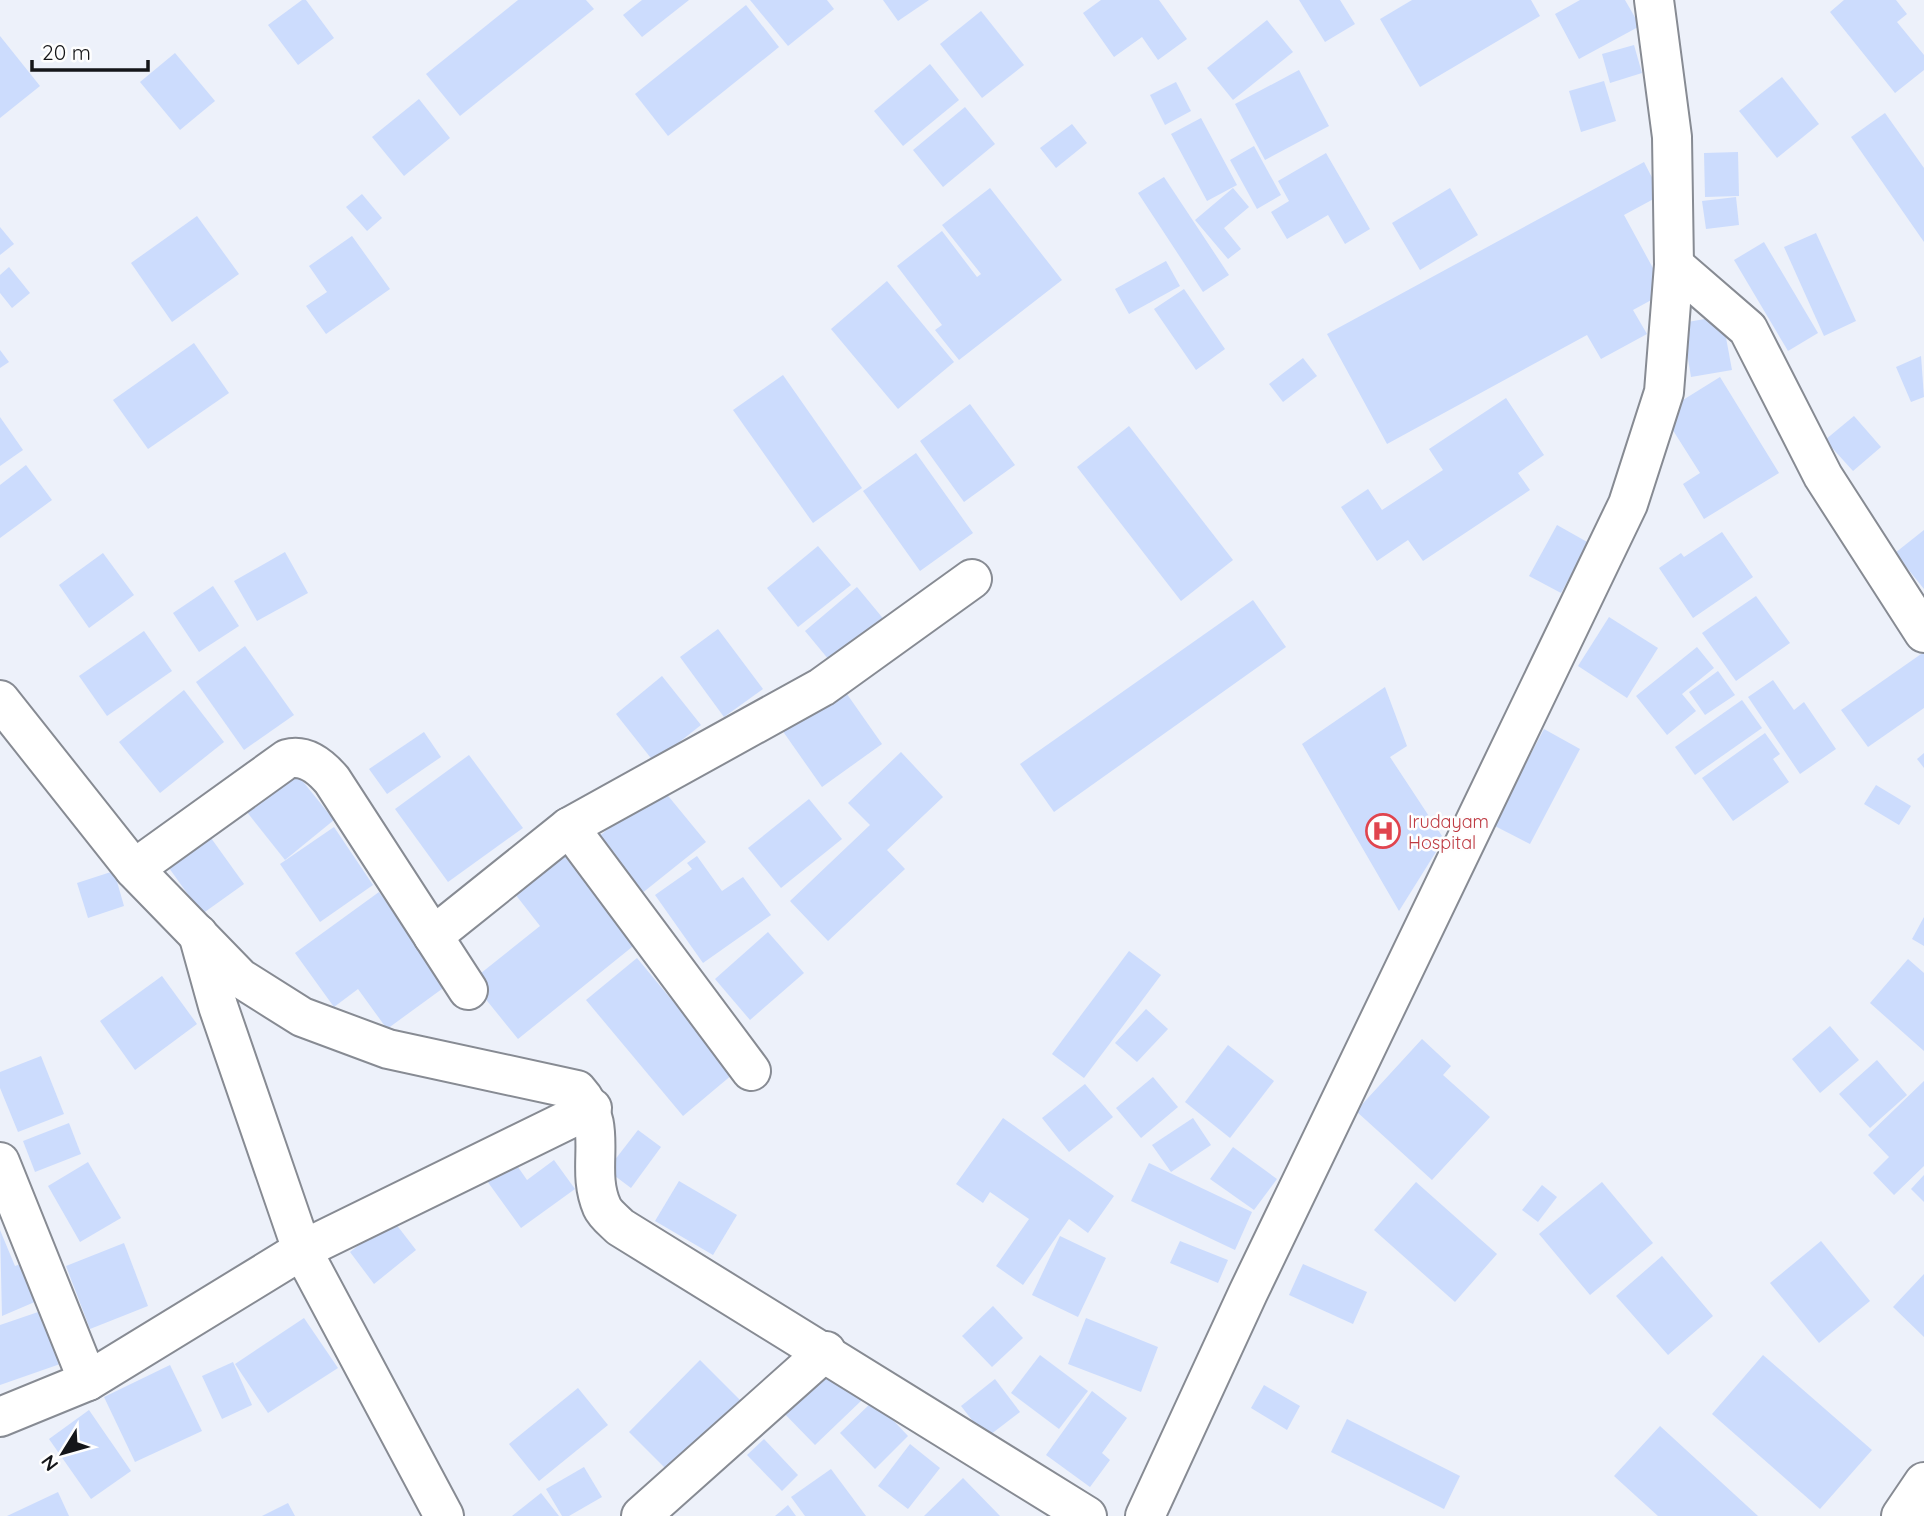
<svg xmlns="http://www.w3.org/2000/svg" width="1924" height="1516" viewBox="0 0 1924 1516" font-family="Quicksand,sans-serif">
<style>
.building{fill:#ccdcfd}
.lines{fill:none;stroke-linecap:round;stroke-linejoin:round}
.minor-casing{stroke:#878b93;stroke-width:42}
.tertiary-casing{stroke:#878b93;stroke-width:42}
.secondary-casing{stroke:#878b93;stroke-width:42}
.minor{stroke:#fff;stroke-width:38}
.tertiary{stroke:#fff;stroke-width:38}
.secondary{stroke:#fff;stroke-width:38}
.labels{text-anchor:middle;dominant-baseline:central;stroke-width:5;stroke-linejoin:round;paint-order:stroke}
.health-label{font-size:18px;fill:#be3a42;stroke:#fefefe;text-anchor:start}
</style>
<rect width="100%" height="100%" fill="#edf1fa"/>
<!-- building -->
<g class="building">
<path d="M302,0h4l28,38 -36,27 -30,-40z"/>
<path d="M518,0h68l8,9 -134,107 -34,-42z"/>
<path d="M642,0h47l-47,37 -19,-22z"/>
<path d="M750,0h77l7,9 -46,37z"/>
<path d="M883,0h46l-31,21z"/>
<path d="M1101,0h58l28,39 -29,21 -16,-23 -28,20 -31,-44z"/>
<path d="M1299,0h41l15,24 -30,18z"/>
<path d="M1412,0h119l9,16 -120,71 -40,-68z"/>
<path d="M1580,0h45l15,26 -61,33 -24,-45z"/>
<path d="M1844,0h52l11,14 -10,8 27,33v15l-29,23 -65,-81z"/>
<path d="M746,5l33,42 -111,89 -33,-42z"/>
<path d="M981,11l43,54 -42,33 -42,-54z"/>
<path d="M1267,20l26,32 -60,48 -26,-32z"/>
<path d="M0,36l40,50 -40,32z"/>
<path d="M1634,45l8,28 -32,10 -8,-29z"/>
<path d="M175,53l40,48 -35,29 -40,-48z"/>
<path d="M930,64l29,36 -56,46 -29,-35z"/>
<path d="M1299,70l30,56 -64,34 -30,-56z"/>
<path d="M1782,77l37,47 -42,34 -38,-47z"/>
<path d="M1604,81l12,40 -35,11 -12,-41z"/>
<path d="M1176,82l15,29 -26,14 -15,-30z"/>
<path d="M419,99l31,39 -46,38 -32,-39z"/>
<path d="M965,107l30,37 -52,43 -30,-37z"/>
<path d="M1885,113l39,55v74l-73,-105z"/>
<path d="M1201,118l36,67 -30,16 -36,-67z"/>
<path d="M1072,124l15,19 -31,25 -16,-20z"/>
<path d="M1254,146l27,49 -24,14 -27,-49z"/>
<path d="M1738,152l1,44 -34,1 -1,-44z"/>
<path d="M1326,153l44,76 -25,15 -17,-29 -41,24 -16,-27 18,-11 -11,-20z"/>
<path d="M1644,162l17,33 -37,20 42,77 -33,18 14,24 -46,25 -14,-24 -200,109 -60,-110z"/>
<path d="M1164,177l65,98 -26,17 -65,-99z"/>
<path d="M990,188l72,92 -103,80 -24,-30 7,-5 -45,-59 45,-35 35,46 4,-3 -39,-49z"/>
<path d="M1233,188l16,19 -25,21 17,21 -13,10 -33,-39z"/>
<path d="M1450,188l28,47 -58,35 -28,-47z"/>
<path d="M362,194l20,24 -15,13 -21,-24z"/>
<path d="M1736,197l3,28 -33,4 -4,-28z"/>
<path d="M197,216l42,58 -67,48 -41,-59z"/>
<path d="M0,227l14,17 -14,11z"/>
<path d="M1816,233l40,88 -32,15 -40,-89z"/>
<path d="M352,236l38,53 -64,45 -20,-28 21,-14 -18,-26z"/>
<path d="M1764,242l54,91 -30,18 -54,-91z"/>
<path d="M1166,261l14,25 -51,28 -14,-25z"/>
<path d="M9,267l21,26 -18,15 -12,-15v-18z"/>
<path d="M887,281l67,81 -56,47 -67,-80z"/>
<path d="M1184,289l41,60 -29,21 -42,-61z"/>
<path d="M1722,316l10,54 -41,7 -9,-54z"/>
<path d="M194,343l35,50 -81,56 -35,-49z"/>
<path d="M0,350l9,12 -9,6z"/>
<path d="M1921,356l3,41 -13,5 -15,-35z"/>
<path d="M1303,358l14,18 -34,26 -14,-18z"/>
<path d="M783,375l79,113 -49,35 -80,-113z"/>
<path d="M1720,377l59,96 -75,46 -21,-35 17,-11 -38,-60z"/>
<path d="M1506,398l38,57 -26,18 12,17 -107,71 -15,-21 -31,21 -36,-54 27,-18 14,21 61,-40 -14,-21z"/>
<path d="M970,404l45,61 -51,37 -44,-61z"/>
<path d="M1854,416l27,31 -28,24 -28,-31z"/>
<path d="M0,417l23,33 -23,16z"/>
<path d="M1129,426l104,134 -52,41 -104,-134z"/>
<path d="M916,453l57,80 -53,38 -57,-80z"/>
<path d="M26,465l26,35 -52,38v-53z"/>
<path d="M1557,525l32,18 -28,50 -32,-17z"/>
<path d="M1924,530v59l-29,-36z"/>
<path d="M1722,532l31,45 -60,41 -34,-50 22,-15 3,4z"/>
<path d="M818,546l33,39 -53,42 -31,-39z"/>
<path d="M285,552l23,41 -51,28 -23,-40z"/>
<path d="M103,553l31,42 -45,33 -30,-43z"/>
<path d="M213,586l26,40 -40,26 -26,-39z"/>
<path d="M857,587l29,35 -52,44 -29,-35z"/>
<path d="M1756,596l34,47 -54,38 -34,-48z"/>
<path d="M1253,600l33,47 -232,165 -34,-48z"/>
<path d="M1609,617l49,31 -31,50 -49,-32z"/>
<path d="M718,629l45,60 -39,28 -44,-60z"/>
<path d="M144,631l28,40 -65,45 -28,-40z"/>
<path d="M245,646l49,69 -50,35 -48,-68z"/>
<path d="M1697,647l17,21 -32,26 14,17 -29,24 -31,-39z"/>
<path d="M1924,652v56l-56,39 -27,-37z"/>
<path d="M1718,671l17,24 -30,20 -16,-23z"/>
<path d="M662,676l39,49 -47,37 -38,-48z"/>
<path d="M1773,680l21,30 10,-8 32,47 -36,25 -52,-77z"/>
<path d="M842,687l40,57 -60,43 -40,-57z"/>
<path d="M1385,687l22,59 -17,11 54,82 -45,72 -97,-167z"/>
<path d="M184,690l40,52 -64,51 -41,-51z"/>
<path d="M1742,700l20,28 -67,47 -20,-28z"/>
<path d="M1544,729l36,20 -50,95 -37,-19z"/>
<path d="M424,732l17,25 -54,37 -18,-25z"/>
<path d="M1765,733l15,21 -7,5 16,23 -56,39 -31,-43z"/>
<path d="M901,752l42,45 -56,53 18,19 -77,72 -38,-40 80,-76 -22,-22z"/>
<path d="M1924,753v15l-7,-9z"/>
<path d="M469,755l54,73 -75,54 -53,-73z"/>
<path d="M292,768l42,52 -49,40 -42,-53z"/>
<path d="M1876,785l35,21 -12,19 -35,-21z"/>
<path d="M660,786l46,56 -70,56 -45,-55z"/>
<path d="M809,799l33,40 -61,49 -33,-40z"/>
<path d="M334,827l39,58 -53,37 -40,-58z"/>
<path d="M206,831l38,53 -42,30 -38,-53z"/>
<path d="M559,845l78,98 -119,96 -47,-58 69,-55 -32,-41z"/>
<path d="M697,856l25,35 21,-14 28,38 -68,48 -48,-68 37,-26 -5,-6z"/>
<path d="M114,871l10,35 -36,12 -11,-35z"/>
<path d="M379,892l67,94 -59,43 -29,-40 -24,18 -39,-54z"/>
<path d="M1924,917v29l-12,-7z"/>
<path d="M768,932l36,41 -54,47 -35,-41z"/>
<path d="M1129,951l32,24 -77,103 -32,-24z"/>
<path d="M637,958l96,116 -50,42 -97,-116z"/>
<path d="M1908,959l16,14v78l-54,-48z"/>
<path d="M162,976l35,48 -62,46 -35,-49z"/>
<path d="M1146,1009l22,20 -31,33 -22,-19z"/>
<path d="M1830,1026l29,34 -39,33 -28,-34z"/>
<path d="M1422,1039l29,27 -8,9 47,42 -58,63 -76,-69z"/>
<path d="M1228,1045l46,36 -44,57 -45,-36z"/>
<path d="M41,1056l23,58 -46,18 -18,-44v-16z"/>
<path d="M1877,1060l30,35 -37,33 -31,-34z"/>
<path d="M1153,1077l25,30 -37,31 -25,-30z"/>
<path d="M1924,1081v85l-30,29 -21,-22 16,-16 -21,-22z"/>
<path d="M1085,1084l28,33 -44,35 -27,-34z"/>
<path d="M1003,1118l111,78 -26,37 -19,-14 -46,66 -27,-19 33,-47 -39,-27 -7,11 -27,-19z"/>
<path d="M1193,1118l18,27 -40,27 -19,-27z"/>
<path d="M69,1123l12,31 -46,18 -12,-31z"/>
<path d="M638,1130l23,17 -30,41 -24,-18z"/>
<path d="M1233,1147l44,32 -23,31 -44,-31z"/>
<path d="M509,1154l18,26 27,-20 21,29 -54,39 -39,-54z"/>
<path d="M88,1162l33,56 -41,24 -32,-56z"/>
<path d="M1149,1163l103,49 -17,38 -104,-49z"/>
<path d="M1924,1175v27l-13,-13z"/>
<path d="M679,1181l58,34 -24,40 -58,-34z"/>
<path d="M1416,1182l81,72 -42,48 -81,-72z"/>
<path d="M1602,1182l51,61 -63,52 -51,-61z"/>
<path d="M1542,1185l15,12 -19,25 -16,-12z"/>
<path d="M392,1219l24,31 -42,34 -24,-32z"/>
<path d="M0,1230l15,36 14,-5 15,37 -42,18z"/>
<path d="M1060,1236l46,22 -28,59 -46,-22z"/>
<path d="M1180,1241l48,19 -10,23 -48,-20z"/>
<path d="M1821,1241l49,60 -51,42 -49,-60z"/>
<path d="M124,1243l24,63 -58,23 -24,-63z"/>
<path d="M1662,1256l51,60 -45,39 -52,-59z"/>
<path d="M1303,1264l64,28 -14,32 -64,-29z"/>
<path d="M1924,1274v63l-31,-30z"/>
<path d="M993,1306l30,32 -31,29 -30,-31z"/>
<path d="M44,1310l19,53 -63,22v-60z"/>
<path d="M304,1318l34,50 -70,45 -33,-49z"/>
<path d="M1086,1318l72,29 -17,45 -73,-28z"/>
<path d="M1040,1355l48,36 -29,38 -48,-36z"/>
<path d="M1763,1355l109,95 -52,59 -108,-95z"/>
<path d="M700,1360l46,46 -71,72 -46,-46z"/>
<path d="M233,1362l19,43 -30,14 -20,-43z"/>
<path d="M826,1362l37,37 -48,46 -36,-37z"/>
<path d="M170,1365l32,66 -67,31 -31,-65z"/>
<path d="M995,1379l25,33 -34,26 -25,-32z"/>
<path d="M1264,1385l36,21 -13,24 -36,-22z"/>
<path d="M578,1388l30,37 -69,56 -30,-37z"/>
<path d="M1092,1391l35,27 -25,35 8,7 -20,27 -44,-32z"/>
<path d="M874,1400l34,36 -33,33 -35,-36z"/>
<path d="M89,1410l42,61 -40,28 -42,-60z"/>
<path d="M1347,1419l113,57 -16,33 -113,-57z"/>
<path d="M1660,1426l98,90h-100l-44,-40z"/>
<path d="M764,1439l34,36 -16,16 -35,-36z"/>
<path d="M910,1444l30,24 -32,41 -30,-23z"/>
<path d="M584,1467l18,30 -33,19h-7l-16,-27z"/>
<path d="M831,1469l35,47h-61l-14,-19z"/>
<path d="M963,1478l37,38h-76z"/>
<path d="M58,1492l11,24h-62z"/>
<path d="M541,1493l18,23h-47z"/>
<path d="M288,1503l7,13h-33z"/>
<path d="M788,1505l8,11h-21z"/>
</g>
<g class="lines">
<!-- minor casing -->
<g class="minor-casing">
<g id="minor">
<path d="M1674,265l74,64 75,147 101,157"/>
<path d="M569,827l182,244"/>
<path d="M134,869l153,-110c18,-5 33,7 45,21l136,210"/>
<path d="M198,934l20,72 84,244 142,266"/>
<path d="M433,936l136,-109 253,-140 150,-108"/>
<path d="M0,1162l88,219"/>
<path d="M641,1516l185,-165"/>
</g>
</g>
<!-- tertiary casing -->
<g class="tertiary-casing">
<g id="tertiary">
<path d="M0,700l134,169 106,109 62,39 86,32 189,41c34,37 7,76 25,117 3,7 12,14 18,20l467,289"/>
<path d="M0,1417l88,-36 214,-131 290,-142"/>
<path d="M1145,1516l103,-223 380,-789 36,-112 10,-127 -2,-128 -18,-137"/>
</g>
</g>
<!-- secondary casing -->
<g class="secondary-casing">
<path id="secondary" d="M1901,1516l23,-34"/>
</g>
<!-- minor -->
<use href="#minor" class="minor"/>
<!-- tertiary -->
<use href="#tertiary" class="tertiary"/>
<!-- secondary -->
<use href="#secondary" class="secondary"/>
</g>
<!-- icons -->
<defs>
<g id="hospital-ring" transform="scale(1.75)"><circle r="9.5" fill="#fefefe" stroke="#e0444e" stroke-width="1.5"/><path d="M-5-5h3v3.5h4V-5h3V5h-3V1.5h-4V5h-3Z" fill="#e0444e"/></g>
</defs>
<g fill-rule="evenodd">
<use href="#hospital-ring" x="1383" y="831"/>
</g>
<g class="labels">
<!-- health labels -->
<g class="health-label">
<text x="1408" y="821">Irudayam<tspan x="1408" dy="21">Hospital</tspan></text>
</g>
</g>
<!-- north arrow -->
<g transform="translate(63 1453) rotate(233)" stroke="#fefefe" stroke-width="5" paint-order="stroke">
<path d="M0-5L12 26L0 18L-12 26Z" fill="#151619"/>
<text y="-10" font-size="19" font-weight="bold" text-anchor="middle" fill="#151619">N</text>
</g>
<!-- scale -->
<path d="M32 60v10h116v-10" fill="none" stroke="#151619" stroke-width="3.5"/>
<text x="42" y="60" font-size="21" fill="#151619" stroke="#fefefe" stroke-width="5" paint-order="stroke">20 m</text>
</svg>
